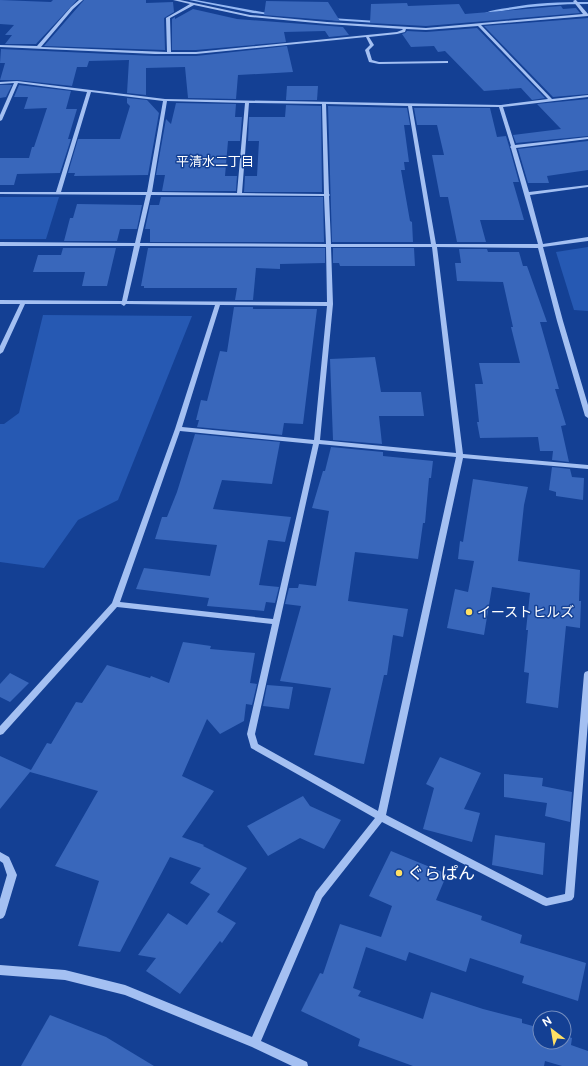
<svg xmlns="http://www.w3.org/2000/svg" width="588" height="1066" viewBox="0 0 588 1066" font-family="'Public Sans','Noto Sans JP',sans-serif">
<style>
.green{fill:#2659b3}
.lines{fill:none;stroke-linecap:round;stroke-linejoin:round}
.stream{fill:#96b9f4;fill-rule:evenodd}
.building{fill:#3967bb}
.minor{fill:#a4c0f2;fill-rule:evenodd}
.poi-dot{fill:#ffe064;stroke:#144094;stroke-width:1.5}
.labels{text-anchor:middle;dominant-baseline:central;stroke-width:3;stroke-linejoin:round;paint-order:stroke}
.far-neighbourhood-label{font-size:13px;fill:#fff;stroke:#144094}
.poi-label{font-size:14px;fill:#fff;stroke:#144094;text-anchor:start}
.near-poi-label{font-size:17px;fill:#fff;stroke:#144094;text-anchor:start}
</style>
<rect width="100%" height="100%" fill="#144094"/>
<!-- green -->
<g class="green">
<path d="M0,197h59l-13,42h-46z"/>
<path d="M588,247v64l-14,-1 -18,-58z"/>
<path d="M43,315l149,1 -74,184 -40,20 -34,48 -44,-6v-138h4l15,-11z"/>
</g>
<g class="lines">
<!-- stream -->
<g class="stream">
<path d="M189,0h7l77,14 -2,1 -18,-2z"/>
<path d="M588,2v2c-34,0 -68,3 -101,10l-2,-1c7,-3 15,-4 22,-5 26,-5 54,-6 81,-6z"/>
<path d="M331,18l46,3 2,1 -2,1 -45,-3h-1z"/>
</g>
</g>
<!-- building -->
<g class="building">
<path d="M0,0l51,2 2,-2h24l-41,44h-31l7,-9h-7l9,-10 -14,-1z"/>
<path d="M84,0h62v3l27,-1 1,10 -10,6 1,32 -121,-4z"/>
<path d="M266,1l62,1 12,19 -76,-6z"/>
<path d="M407,3l1,3 51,-2 6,10 96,-8 2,3 13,-1 4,5 -154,13 -56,-3 1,-19z"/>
<path d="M193,9l44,10 106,8 6,8 -20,2 -4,-6 -41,1 2,10 -90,8h-24v-31l3,-2v2z"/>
<path d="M588,18v76l-35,3 -69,-71z"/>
<path d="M477,28l68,70 -13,2 -11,-12 -37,3 -39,-40 -7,1 -4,-6 -23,1 -9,-13 3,-1 2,-2 19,1z"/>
<path d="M287,46l6,26 -55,3 -2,24 -48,-1 -3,-31 -39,1v27l-19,-2 2,-33 -40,1 -2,6h-10l-5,19 -55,-6h-17l5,-17h-5l1,-14 154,7h41z"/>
<path d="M0,85h12l-6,12 -6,1z"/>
<path d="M19,85l52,6 -5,18h11l-9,30h3l-11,34 -43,1 -3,11h-14v-27h29l3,-11h2l13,-39 -23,1 4,-12h-14z"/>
<path d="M287,86h31l-1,14h-31z"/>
<path d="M127,98l20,2 12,13 -11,62 -74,1 1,-3h-7l10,-34h42l10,-33 -3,-3z"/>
<path d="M588,99v37l-72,7 -3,-8 48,-6 -24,-25z"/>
<path d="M176,103l60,1 -1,13h7l-2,24h-12l-3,35h12l-1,15h-74l3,-16h-9l10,-56 5,5z"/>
<path d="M286,105l35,1 1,86h-78l1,-16h12l2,-35h-11l1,-24h36z"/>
<path d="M328,106l79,2 3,17h-6l5,37h-5l1,8h-4l9,51 2,1 1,20h-81z"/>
<path d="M414,108h76l7,29 9,-1 3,10 10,36h-6l11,38h-44l6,22h-29l-9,-45h-8l-8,-42h12l-7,-30h-20z"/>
<path d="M588,141v29l-41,6 2,7h-21l-10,-34z"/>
<path d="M161,197h162l1,45h-174v-13h-5l5,-24h9z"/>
<path d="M77,204l65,1 -5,24h-17l-3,12h-53l6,-23h3z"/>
<path d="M63,248h53l-9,38h-25l3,-14h-52l5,-17h23z"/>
<path d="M148,248h177v15l-45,1v5l-24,-1 -3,32h-18l2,-12h-93v-2h-3z"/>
<path d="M333,248h81l1,18h-75l-1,-3h-6z"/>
<path d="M459,249h28l1,3h31l4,14h4l20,56h-7l19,67h-4l11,36 -5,1 8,36 -17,-2 1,-9h-13l-2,-14 -58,1 -3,-16h2l-4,-38h8l-4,-21h41l-9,-36h2l-10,-45 -46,-1 -2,-18h6z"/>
<path d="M234,307h19v2h64l-14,115 -19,-1 -2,12 -85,-8 2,-7h-3l5,-20 6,1 13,-50 7,1z"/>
<path d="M375,357l6,35h40l3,24h-45l3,28 -49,-4 -3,-81z"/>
<path d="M195,434l85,8 -8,42 -50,-4 -9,29 78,8 -6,25 -17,-2 -9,45 20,2 -4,16 -9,-1 -2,9 -57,-5 2,-8 -73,-9 8,-21 66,8 7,-31 -62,-6 7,-22h5l10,-25z"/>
<path d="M331,447l52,5v4l50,5 -2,17h-2l-4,45h-2l-5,36 -63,-7 -7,49 60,8 -5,28 -10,-2 -6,40h-3l-20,89 -50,-9 17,-67 -51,-7 21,-75 -16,-2 4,-16h9l1,-4 17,2 13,-75 -17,-3 11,-37h2z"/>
<path d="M552,467l18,2 2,8 12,1 -1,22 -27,-4v-4l-7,-2z"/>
<path d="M473,479l55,8 -4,18 -6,56 62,9 -1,31h2l-1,27 -14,-2 -8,82 -32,-5 3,-30 -5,-1 4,-42h-2l4,-37 -38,-6 -8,48 -37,-7 8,-39 13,3 6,-31 -16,-2 2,-18 3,1z"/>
<path d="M183,642l28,4 -1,3 45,4 -5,30 7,1 -5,21 -6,-1 -2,17 -24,13 -13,-15 -25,57 32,15 -32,46 22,8 -1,1 44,22 -30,44 19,11 -14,20 -2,-2 -40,53 -34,-23 10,-13 -18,-3 30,-42 19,12 23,-31 -20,-11 11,-15 -31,-11 -50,95 -42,-6 21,-65 -44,-15 43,-75 -68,-19 -30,37v-53l31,14 16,-27 4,1 25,-42 6,1 25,-38 43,13 1,-2 18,7z"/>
<path d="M10,673l19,10 -19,19 -10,-5v-13z"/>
<path d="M267,685l26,2 -4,22 -26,-3z"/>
<path d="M440,757l41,16 -17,36 16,4 -8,29 -49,-13 11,-41 -8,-4z"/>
<path d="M504,774l39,4 -1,8 30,6 -2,30 -25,-6 2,-13 -43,-6z"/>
<path d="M303,796l7,10 31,14 -17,29 -24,-11 -32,18 -21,-30z"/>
<path d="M495,835l50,8 -2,32 -51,-10z"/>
<path d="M391,851l56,23 -11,26 46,16 -1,4 41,15 -2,8 66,20 -8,38 -56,-18 2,-7 -54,-18 -4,14 -57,-20 -3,9 -40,-14 -13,41 8,3 -3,5 65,23 8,-27 52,17 39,10v4l18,5v14h24v-7l8,3 -1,7 17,6v15h-26l-17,-5 -1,5h-131l-55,-20 2,-7 -59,-28 19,-38 3,1 17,-50 41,13 11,-31 -23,-10z"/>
<path d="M50,1015l56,22 48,29h-133z"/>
</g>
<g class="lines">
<!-- minor -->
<g class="minor">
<path d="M79,0h4l-10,9 -32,38 126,5 -1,-34 24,-14 -17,-4h7l70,15 77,7 99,6 157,-14 -10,-13 2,-1h1l12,14v2l-107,9 71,74 36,-4v2l-85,10 12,38 73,-8v2l-72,9 13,44 59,-7v2l-58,8 13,49 45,-7v4l-45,6 20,74 25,84v13l-3,-2 -28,-95 -19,-73 -101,-1 26,207 125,11v4l-125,-11 -77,357 161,83 18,-4 19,-220 1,-2 3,-1v51l-14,175 -2,3 -3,1 -23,5 -3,-1 -161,-83 -60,76 -61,143 46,21 1,4h-16l-40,-19 -127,-52 -60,-15 -65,-5v-10l65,5 60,15 127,52 64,-145 59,-74 -124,-70 -4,-14 25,-110 -155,-17 -114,127 -3,1v-9l112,-123 63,-174 40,-124 -89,-1 -2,2 -3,-2h-96l-22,48 -3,2v-8l20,-42h-20v-4l122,1 12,-55h-134v-4l135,1 11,-48 -146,-1v-2h56l31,-100 -69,-9 -16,37 -2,1v-6l14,-32 -14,1v-2l17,-1 148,18 336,6 47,-6 -70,-73 -52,4 -20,-1 -1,3 -8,2 -28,3 5,8 -5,5 3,10 7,2 69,-1v2h-1l-68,1 -10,-2 -4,-12 5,-5 -4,-8 -170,17h-41l-155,-7v-2l37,1 34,-39zM194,5l56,12 77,7 76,5 -1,1 -5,2 -201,20h-25l-1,-34zM91,92l72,9 -16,91h-86zM167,101l78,2 -8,90 -85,-1zM249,103l73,1 2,90 -82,-1zM326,104l82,2 23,138h-100l-2,-48 1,-1 -1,-1zM412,106l87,1 12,39 -1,1 1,1 27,96h-102zM151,195l173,1 2,48 -186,-1zM140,246l186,1 1,55 -200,-1zM331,247h101l24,206 -136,-13 13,-136zM220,305l107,1 -13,134 -132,-13zM180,431l133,13 -40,175 -153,-17zM319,444l137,13 -78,354 -120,-67 -3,-10z"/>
<path d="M0,852l9,5 8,18 -12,40 -2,3 -3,1v-20l7,-24 -4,-12 -3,-2z"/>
</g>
</g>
<!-- markers -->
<g class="poi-dot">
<circle cx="469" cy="612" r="4"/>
<circle cx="399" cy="873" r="4"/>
</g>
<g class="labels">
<!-- far-neighbourhood labels -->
<g class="far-neighbourhood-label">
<text x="215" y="161">平清水二丁目</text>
</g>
<!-- poi labels -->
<g class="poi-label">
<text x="477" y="612">イーストヒルズ</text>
</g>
<!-- near-poi labels -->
<g class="near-poi-label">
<text x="407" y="873">ぐらぱん</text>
</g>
</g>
<!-- north arrow -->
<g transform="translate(552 1030) rotate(329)"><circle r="19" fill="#144094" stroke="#728cbf"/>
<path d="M0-3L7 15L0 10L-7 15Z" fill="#ffe064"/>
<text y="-6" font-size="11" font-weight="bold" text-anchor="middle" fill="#ffffff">N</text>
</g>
</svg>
